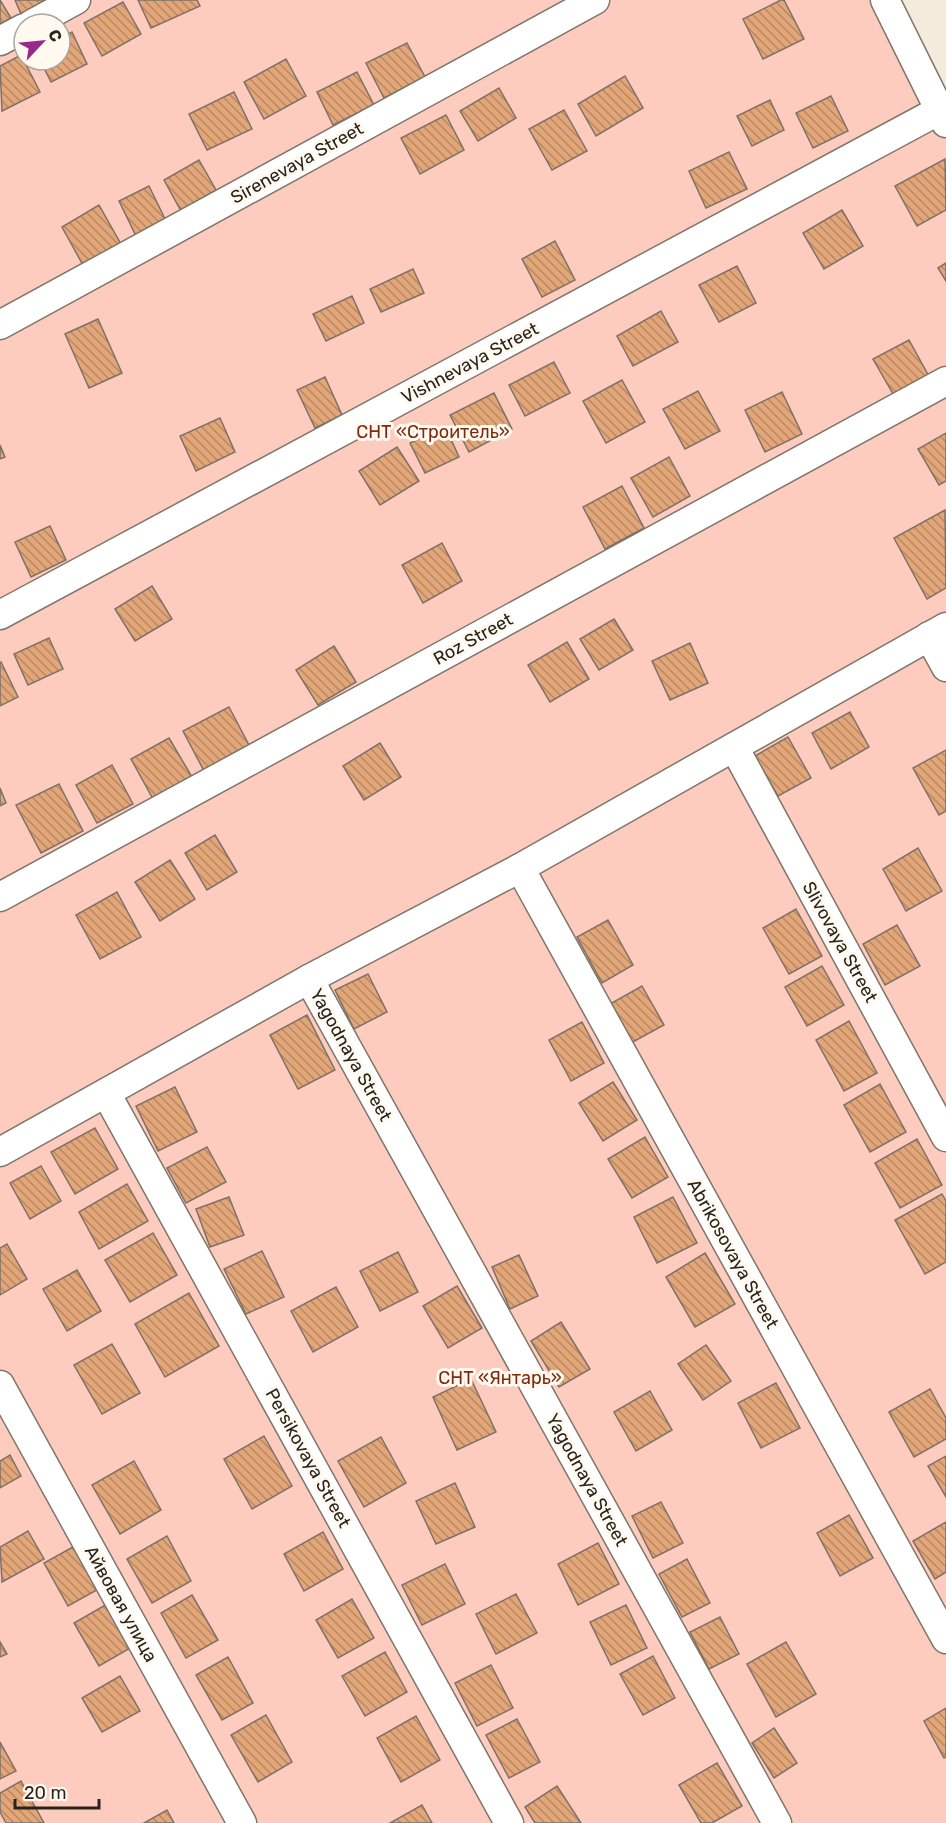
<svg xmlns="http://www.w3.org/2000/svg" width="946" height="1823" viewBox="0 0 946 1823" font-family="Rubik,sans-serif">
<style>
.green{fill:#feccbe;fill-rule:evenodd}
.building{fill:url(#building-back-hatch);stroke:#7e7168;stroke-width:1.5}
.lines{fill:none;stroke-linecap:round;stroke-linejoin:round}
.minor-casing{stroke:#7e7669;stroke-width:31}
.minor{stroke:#fff;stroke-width:28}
.labels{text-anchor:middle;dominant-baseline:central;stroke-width:6;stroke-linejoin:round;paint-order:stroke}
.street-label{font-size:18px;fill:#27241e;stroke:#fff9f0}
.park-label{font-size:18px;fill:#7e2a0e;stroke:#fff9f0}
</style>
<defs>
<pattern id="building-back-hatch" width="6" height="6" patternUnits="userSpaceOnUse" patternTransform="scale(1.5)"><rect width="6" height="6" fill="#e3a679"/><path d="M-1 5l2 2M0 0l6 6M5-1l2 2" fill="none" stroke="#b88763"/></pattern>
</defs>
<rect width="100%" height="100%" fill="#f5ebdd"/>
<!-- green -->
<path class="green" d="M0,0h886l60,123v1700h-946zM24,24h36v36h-36z"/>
<!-- building -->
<g class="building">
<path d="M0,0l11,18 -11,6z"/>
<path d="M15,0h35l-29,14z"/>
<path d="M138,0h59l3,6 -49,22z"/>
<path d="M781,0h3l20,39 -41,20 -20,-40z"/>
<path d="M123,2l18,32 -39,22 -18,-33z"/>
<path d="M72,32l15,32 -36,18 -11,-22h20v-22z"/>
<path d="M407,43l18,34 -41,21 -18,-35z"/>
<path d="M21,55l19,37 -38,19 -2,-45z"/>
<path d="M286,59l20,37 -42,23 -20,-37z"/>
<path d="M357,72l17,33 -41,20 -16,-33z"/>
<path d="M625,76l18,32 -47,28 -18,-32z"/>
<path d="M499,88l17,30 -38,23 -18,-30z"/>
<path d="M234,92l18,37 -45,21 -18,-36z"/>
<path d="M831,96l17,35 -35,17 -17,-35z"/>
<path d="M770,100l14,30 -32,16 -15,-30z"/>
<path d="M564,110l23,41 -35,19 -23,-41z"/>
<path d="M446,115l18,35 -44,24 -19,-36z"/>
<path d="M729,152l18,37 -41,19 -17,-37z"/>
<path d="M945,159l1,51 -29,16 -22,-40z"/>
<path d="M199,160l17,30 -35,21 -17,-31z"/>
<path d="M149,186l19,39 -30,15 -19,-39z"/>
<path d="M99,205l23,41 -38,21 -22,-40z"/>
<path d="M842,210l21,36 -39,23 -21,-36z"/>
<path d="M555,241l20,39 -33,17 -20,-38z"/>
<path d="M946,263v18l-8,-13z"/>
<path d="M737,266l19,37 -37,19 -20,-37z"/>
<path d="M413,269l11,24 -43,19 -11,-23z"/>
<path d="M352,296l12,27 -38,18 -13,-27z"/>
<path d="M661,311l17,31 -45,24 -16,-30z"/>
<path d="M98,319l24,54 -33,15 -24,-54z"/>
<path d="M909,340l22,40 -35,19 -23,-40z"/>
<path d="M554,362l16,31 -45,23 -16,-31z"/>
<path d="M325,377l17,38 -27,13 -18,-38z"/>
<path d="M622,380l23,42 -39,21 -23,-42z"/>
<path d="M698,391l22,40 -35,18 -22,-40z"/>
<path d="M782,392l20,42 -37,18 -20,-42z"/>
<path d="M494,393l18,36 -43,23 -19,-37z"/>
<path d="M220,418l15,34 -39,19 -16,-35z"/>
<path d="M445,426l14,31 -34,16 -15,-30z"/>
<path d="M946,433v48l-7,4 -21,-36z"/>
<path d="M0,445l5,12 -5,2z"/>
<path d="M397,447l22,34 -39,24 -21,-34z"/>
<path d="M669,457l21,39 -37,21 -22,-39z"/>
<path d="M622,486l22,42 -39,21 -22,-42z"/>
<path d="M945,510l1,78 -19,11 -33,-61z"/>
<path d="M50,526l16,34 -35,17 -16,-35z"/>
<path d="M442,543l20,38 -39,22 -21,-38z"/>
<path d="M152,586l20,33 -37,22 -20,-32z"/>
<path d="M614,619l19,31 -34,20 -19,-31z"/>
<path d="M49,638l14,31 -35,16 -14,-31z"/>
<path d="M567,642l22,37 -39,23 -22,-37z"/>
<path d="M690,643l18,40 -38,17 -18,-39z"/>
<path d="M334,646l22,36 -38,23 -22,-35z"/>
<path d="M1,662l17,35 -18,9v-43z"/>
<path d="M229,707l21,40 -46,24 -21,-40z"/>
<path d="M850,712l19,35 -38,22 -19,-36z"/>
<path d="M788,737l23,41 -33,18 -23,-40z"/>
<path d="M169,738l23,39 -39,22 -22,-40z"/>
<path d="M380,743l21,34 -37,23 -21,-34z"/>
<path d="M946,750v61l-7,4 -26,-47z"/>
<path d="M112,765l21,39 -36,19 -21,-38z"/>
<path d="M59,784l24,47 -42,22 -25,-48z"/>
<path d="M0,788l6,15 -6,3z"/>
<path d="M215,835l22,37 -30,18 -22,-37z"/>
<path d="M918,848l24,43 -36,20 -23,-42z"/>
<path d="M170,860l25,39 -35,22 -25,-39z"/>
<path d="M117,892l24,45 -41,22 -24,-44z"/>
<path d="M796,909l26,47 -33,18 -26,-46z"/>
<path d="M608,920l25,45 -31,18 -25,-46z"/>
<path d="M897,925l23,41 -35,19 -22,-41z"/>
<path d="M822,966l22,39 -37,21 -22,-39z"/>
<path d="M368,974l19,38 -33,17 -19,-39z"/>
<path d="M642,986l22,39 -33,18 -21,-39z"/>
<path d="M307,1015l28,55 -37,19 -28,-54z"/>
<path d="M849,1021l28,52 -33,18 -28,-51z"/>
<path d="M582,1022l22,41 -33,18 -22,-41z"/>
<path d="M613,1082l24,38 -34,21 -24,-38z"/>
<path d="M880,1084l26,48 -36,20 -26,-47z"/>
<path d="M175,1087l22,45 -39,19 -22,-45z"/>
<path d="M95,1128l23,41 -43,25 -24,-42z"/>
<path d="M645,1137l23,40 -36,21 -24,-39z"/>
<path d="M917,1139l25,46 -42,23 -25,-45z"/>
<path d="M207,1147l19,35 -40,21 -19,-35z"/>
<path d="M41,1166l20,35 -31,18 -20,-36z"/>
<path d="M127,1184l21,37 -49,28 -20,-37z"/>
<path d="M942,1194l4,7v61l-21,12 -30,-54z"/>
<path d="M229,1197l15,38 -34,12 -14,-38z"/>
<path d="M673,1197l24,46 -40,20 -23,-46z"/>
<path d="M153,1233l24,42 -47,27 -25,-42z"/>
<path d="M7,1244l20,35 -27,16v-47z"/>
<path d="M262,1251l22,46 -38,17 -22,-45z"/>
<path d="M398,1252l20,40 -38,19 -20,-40z"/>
<path d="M705,1253l30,51 -40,23 -29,-50z"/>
<path d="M519,1255l19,41 -28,13 -18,-42z"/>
<path d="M77,1270l24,41 -34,20 -24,-42z"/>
<path d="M457,1286l25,42 -34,20 -25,-42z"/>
<path d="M336,1287l22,40 -45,25 -22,-41z"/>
<path d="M189,1293l30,53 -54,31 -30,-53z"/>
<path d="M561,1322l29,47 -31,18 -28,-46z"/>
<path d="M112,1344l28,49 -38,21 -28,-49z"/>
<path d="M706,1345l25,36 -28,19 -25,-36z"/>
<path d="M471,1379l25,53 -39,18 -24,-53z"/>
<path d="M776,1383l24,45 -39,20 -23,-45z"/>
<path d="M930,1389l16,29v21l-32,18 -25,-45z"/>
<path d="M650,1391l22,39 -36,21 -22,-39z"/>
<path d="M264,1436l28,50 -40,23 -28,-50z"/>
<path d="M381,1437l25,46 -42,24 -26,-46z"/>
<path d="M10,1455l11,21 -21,12v-27z"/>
<path d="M946,1456v41l-18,-31z"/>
<path d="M134,1461l27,49 -41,24 -28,-49z"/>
<path d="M455,1483l20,44 -39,17 -20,-43z"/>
<path d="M661,1502l22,41 -30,15 -21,-42z"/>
<path d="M849,1515l24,43 -33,18 -23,-43z"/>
<path d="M946,1522v50l-11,7 -22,-38z"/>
<path d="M28,1531l16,28 -42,23 -2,-35z"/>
<path d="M323,1532l20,37 -39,22 -20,-37z"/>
<path d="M167,1536l24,45 -39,22 -25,-44z"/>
<path d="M80,1543l24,43 -36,20 -24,-43z"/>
<path d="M598,1543l21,41 -41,21 -20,-41z"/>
<path d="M687,1559l23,44 -28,14 -23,-43z"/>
<path d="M445,1564l20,40 -43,21 -20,-40z"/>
<path d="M516,1594l21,39 -41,21 -20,-40z"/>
<path d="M192,1595l26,45 -32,18 -25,-45z"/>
<path d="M352,1599l22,39 -36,20 -22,-38z"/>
<path d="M114,1600l25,43 -40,23 -25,-43z"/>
<path d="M626,1605l21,43 -36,17 -21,-43z"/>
<path d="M720,1617l19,37 -30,15 -19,-37z"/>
<path d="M0,1642l7,12 -7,3z"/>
<path d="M786,1642l30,52 -40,23 -29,-53z"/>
<path d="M385,1652l22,40 -42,24 -23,-40z"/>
<path d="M653,1656l22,42 -32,17 -23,-41z"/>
<path d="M228,1657l25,46 -31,17 -26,-45z"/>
<path d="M491,1665l22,43 -36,18 -22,-43z"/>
<path d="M120,1676l20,35 -38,21 -20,-34z"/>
<path d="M946,1708v49l-2,1 -20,-37z"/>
<path d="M266,1715l26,47 -34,20 -27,-47z"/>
<path d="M416,1716l24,44 -39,22 -24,-44z"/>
<path d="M517,1719l23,43 -31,16 -23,-43z"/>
<path d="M774,1728l23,35 -23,15 -22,-35z"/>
<path d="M0,1742l16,29 -16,8z"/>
<path d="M717,1763l25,43 -30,17h-11l-22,-38z"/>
<path d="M21,1781l23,42h-38l-6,-11v-19z"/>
<path d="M557,1786l24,37h-46l-10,-16z"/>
<path d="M422,1805l10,18h-42z"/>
<path d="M167,1810l7,13h-30z"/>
</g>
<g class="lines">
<!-- minor casing -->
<g class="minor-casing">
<g id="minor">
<path d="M885,0l61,123"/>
<path d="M32,24l44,-24"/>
<path d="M0,41l24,-13"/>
<path d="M0,325l595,-325"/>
<path d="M0,615l940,-505"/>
<path d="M929,636l17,31"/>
<path d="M734,747l212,390"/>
<path d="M520,868l426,771"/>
<path d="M0,897l946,-516"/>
<path d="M309,979l468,844"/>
<path d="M106,1093l403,730"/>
<path d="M0,1152l309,-173 211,-111 426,-241"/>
<path d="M0,1385l242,438"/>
</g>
</g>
<!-- minor -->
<use href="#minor" class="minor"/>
</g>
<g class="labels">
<!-- street labels -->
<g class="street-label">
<text transform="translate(297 163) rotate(-29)">Sirenevaya Street</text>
<text transform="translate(470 363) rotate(-28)">Vishnevaya Street</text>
<text transform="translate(473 639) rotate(-29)">Roz Street</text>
<text transform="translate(840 942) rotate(61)">Slivovaya Street</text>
<text transform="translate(351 1055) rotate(61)">Yagodnaya Street</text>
<text transform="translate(733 1254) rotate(61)">Abrikosovaya Street</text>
<text transform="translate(308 1458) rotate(61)">Persikovaya Street</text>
<text transform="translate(587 1480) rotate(61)">Yagodnaya Street</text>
<text transform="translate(121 1604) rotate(61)">Айвовая улица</text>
</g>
<!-- park labels -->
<g class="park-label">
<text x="433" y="432">СНТ «Строитель»</text>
<text x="500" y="1378">СНТ «Янтарь»</text>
</g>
</g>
<!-- north arrow -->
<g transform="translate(42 42) rotate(64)"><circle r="28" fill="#fff9f0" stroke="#a9a49c" stroke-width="1.5"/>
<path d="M0-4.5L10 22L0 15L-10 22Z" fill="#992988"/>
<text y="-9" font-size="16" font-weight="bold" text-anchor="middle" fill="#27241e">С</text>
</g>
<!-- scale -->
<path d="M15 1799v9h84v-9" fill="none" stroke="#27241e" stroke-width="3"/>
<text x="24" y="1799" font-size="18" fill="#27241e" stroke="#fff9f0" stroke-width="4.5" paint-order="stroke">20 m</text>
</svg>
